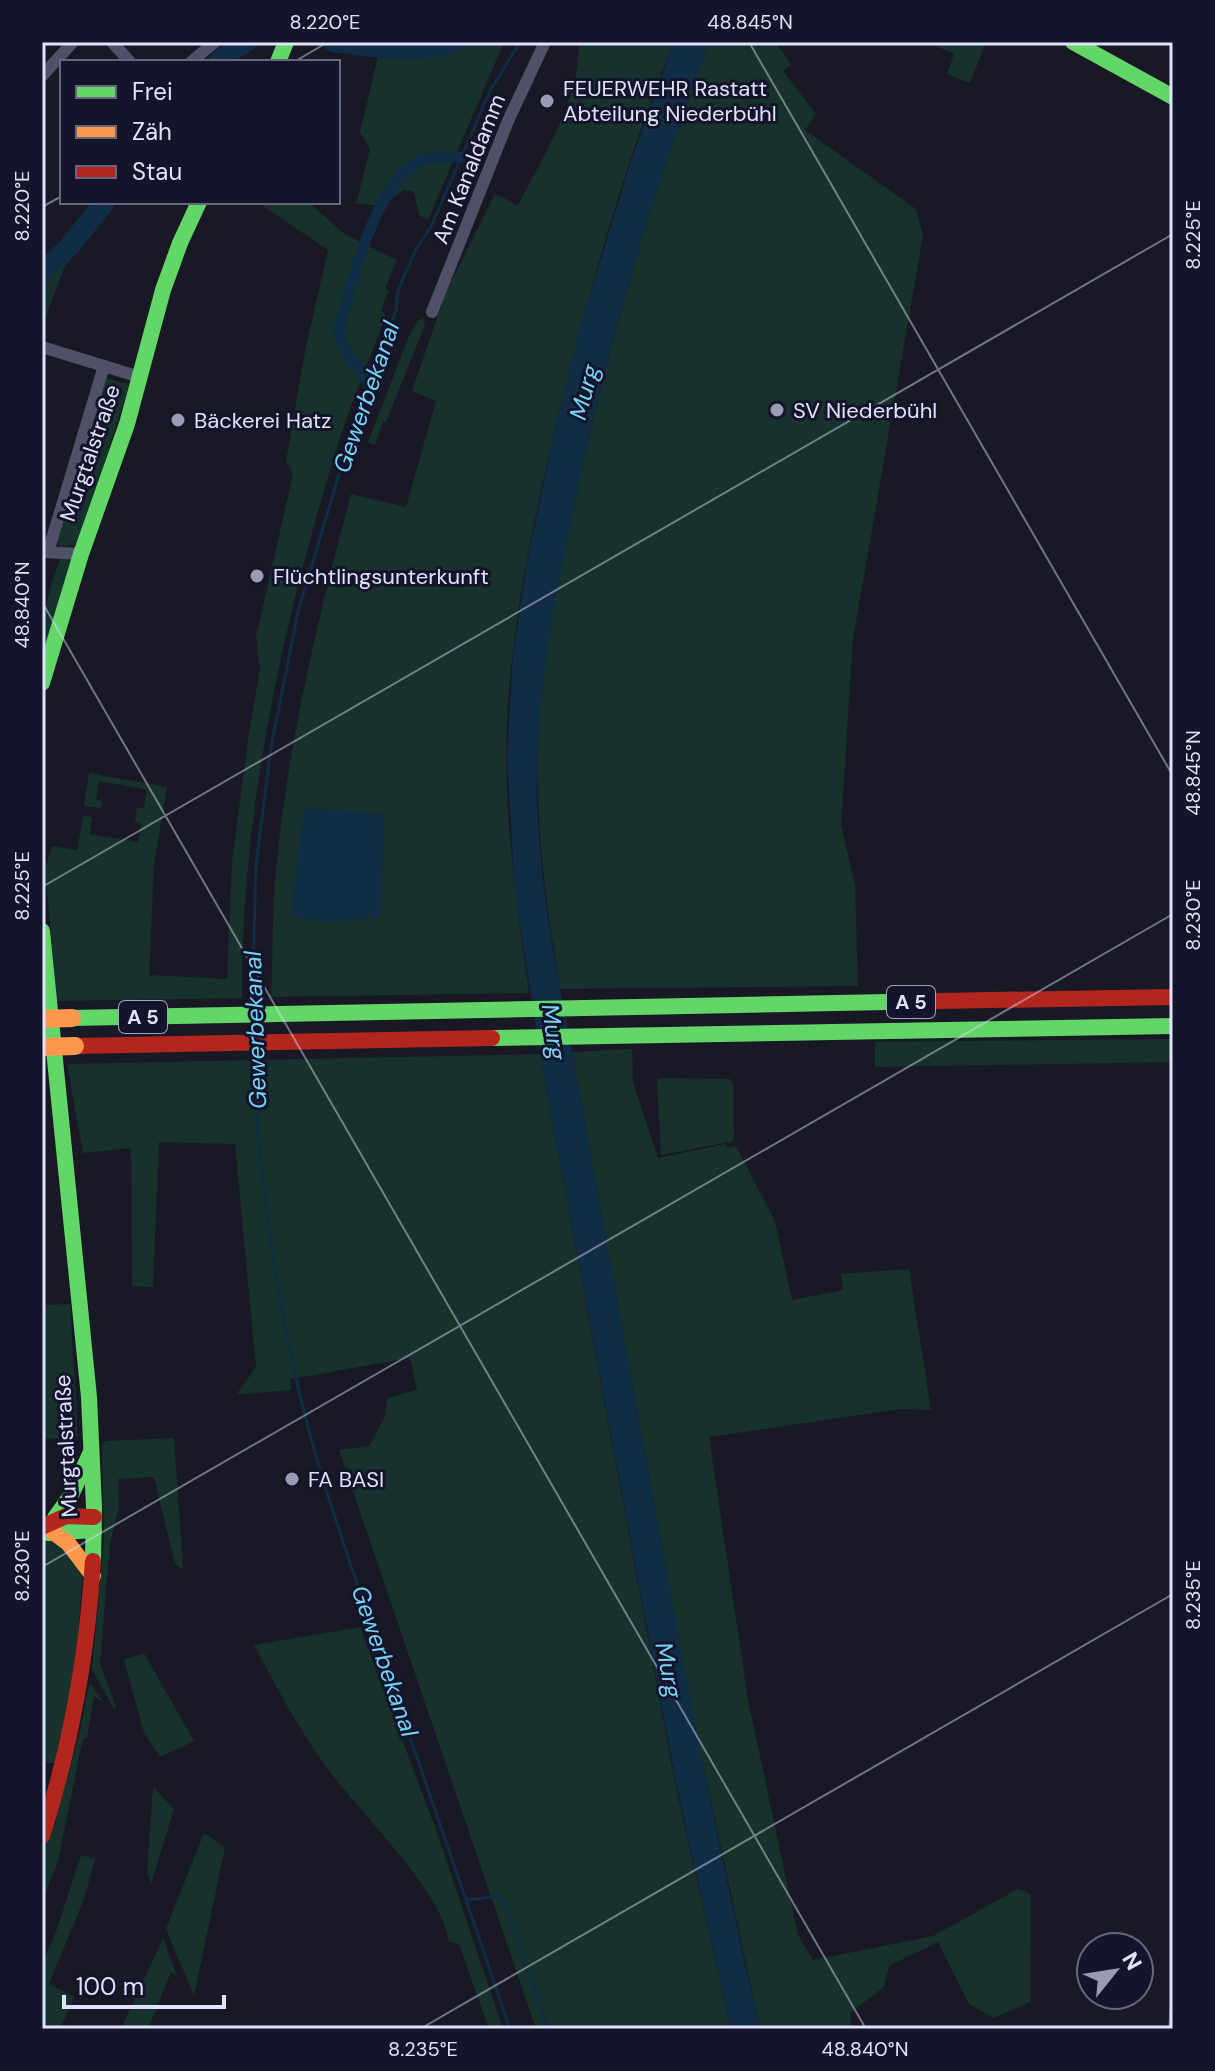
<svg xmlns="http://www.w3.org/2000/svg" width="1215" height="2071" viewBox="0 0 1215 2071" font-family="'DM Sans',sans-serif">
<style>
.green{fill:#17312d}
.water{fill:#112d45}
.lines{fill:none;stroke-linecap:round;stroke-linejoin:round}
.stream{stroke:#112d45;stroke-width:3}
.canal{stroke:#112d45;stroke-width:11}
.river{stroke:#112d45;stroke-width:20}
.street{stroke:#4f5266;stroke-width:12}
.fast{stroke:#63d668;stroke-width:16}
.slow{stroke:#ff974d;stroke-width:16}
.jam{stroke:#b3261e;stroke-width:16}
.rail-casing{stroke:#475f68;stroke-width:6}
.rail{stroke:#14142b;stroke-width:3;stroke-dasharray:9;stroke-linecap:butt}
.slow-bridge{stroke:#ff974d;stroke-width:18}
.ticks{fill:none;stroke:#e0e3fd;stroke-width:2;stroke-opacity:0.45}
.poi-dot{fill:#9a9cb2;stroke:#14142b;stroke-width:3}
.labels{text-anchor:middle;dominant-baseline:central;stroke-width:6;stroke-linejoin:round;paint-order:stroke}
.shield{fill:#14142b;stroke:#a3a5be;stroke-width:2}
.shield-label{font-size:20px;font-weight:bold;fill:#e0e3fd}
.poi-label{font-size:22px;fill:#e0e3fd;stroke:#14142b;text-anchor:start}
.street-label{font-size:22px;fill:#e0e3fd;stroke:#14142b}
.water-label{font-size:24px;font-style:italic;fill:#76d3f5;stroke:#14142b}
.neatline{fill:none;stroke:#e0e3fd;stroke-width:3}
.ticks-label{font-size:20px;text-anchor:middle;fill:#e0e3fd}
</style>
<rect width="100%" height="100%" fill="#191926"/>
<!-- green -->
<g class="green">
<path d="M465,42h39l-76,178 -9,-5 -5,-23 -10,-2c-8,4 -17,14 -26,15 -8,1 -14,-3 -22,-1l14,-55 -10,-17 19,-80c30,2 59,6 86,-10z"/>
<path d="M579,42h95c-48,117 -83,241 -113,364 -24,97 -46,197 -53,298 -7,97 8,193 21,289l-258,4c2,-42 1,-85 5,-127 12,-128 42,-252 75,-376l55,13 30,-106 -24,-10 34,-99 49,-98 23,11c26,-50 62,-106 61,-163z"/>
<path d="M709,42h66l16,22 -8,7 33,43 -11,16 111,79 7,26 -70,404 -12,186 14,60 3,101 -298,3c-13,-80 -25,-161 -22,-242 3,-84 20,-169 38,-251 33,-155 77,-306 133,-454z"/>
<path d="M927,42h59l-16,41 -23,-9 7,-20z"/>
<path d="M92,202h7l-33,42 -24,24v-4z"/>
<path d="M257,202h51l38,33 51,25 -12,29 4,1 -8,20 5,5c-17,47 -38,94 -52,142 -53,174 -93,358 -92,541l-185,3 -12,-132 7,-23 25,4 6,-34 9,1 -2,17 48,8 3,-18 -6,-2 2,-14h7l3,-18 -48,-9 -3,19 6,1 -1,7 -17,-2 5,-33 78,14 -13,78 -5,110 78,4 5,-116 16,-123 12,-71 -4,-32 37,-163 -7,-13 20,-114 22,-97z"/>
<path d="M99,217l3,2 -38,49 -22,59v-49l23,-18z"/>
<path d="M423,318l2,7 -39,97h-3l-8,23 -7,-3 41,-106 9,-15z"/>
<path d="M107,378l22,7 -48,153 -8,7 -13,2 -4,-8z"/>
<path d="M61,558l9,2 2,4 -30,103c0,-38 3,-73 19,-109z"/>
<path d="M1173,1039v23l-298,5v-25z"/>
<path d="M632,1049l1,33 25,76 68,-14 1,4 9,-2 39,75 17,79 51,-10 -2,-16 68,-5 22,141 -30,-1 -192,28 39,263 50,235 15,25 120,-24 85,-47 13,5 -1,108 -36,16 -25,-14 -31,-62 -49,24 -5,21 -34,26 1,16h-91l-69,-321 -119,-656z"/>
<path d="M540,1054l135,729 56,246h-195l-197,-579 30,-4 16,-30 3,-18 29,-8 -7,-32 -120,21 1,11 -55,5 20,-28 -21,-223 -76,-2 -6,145 -21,-1 -1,-138 -48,5 -16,-89z"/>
<path d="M657,1078l73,1 3,4 1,58 -73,14z"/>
<path d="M70,1304l8,133 -36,2v-134z"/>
<path d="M174,1438l9,132 -8,-6 -21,-87 -36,2 1,28 -9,36 -10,120 16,44 -2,2 -22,-40 12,-129 -2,-97 5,-2z"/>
<path d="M42,1541h13l14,9 14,22 -11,139 -15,52h-15z"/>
<path d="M360,1627l76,203 67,199h-14l-30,-85 -10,-3c-6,-48 -88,-128 -119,-169 -30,-40 -53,-84 -76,-127z"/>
<path d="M144,1653l50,88 -34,16 -16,-24 -20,-73z"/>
<path d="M91,1684l13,19 -10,-7 -7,42h-4l-25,123 -16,41v-49l13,-31 24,-87 10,-50z"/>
<path d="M153,1787l21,22 -23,75 -4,-13z"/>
<path d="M204,1833l21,14 -31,149 -28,-67z"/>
<path d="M81,1855l14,4 -11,40 -35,85 25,13 -14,32h-18v-65l14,-32z"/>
<path d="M163,1938l14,38 -6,-4 -23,57h-27z"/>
</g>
<!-- water -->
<g class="water">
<path d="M674,42h35c-55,147 -100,296 -132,450 -18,82 -34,167 -39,252 -6,101 14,204 33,303 11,60 22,121 33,181 49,268 94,536 156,801h-29l-55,-246 -136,-729 -25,-162 -8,-136 6,-101 14,-93 24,-114 29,-121 51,-166z"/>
<path d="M304,808l80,6 -3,103 -55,5 -35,-6z"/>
</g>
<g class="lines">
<!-- stream -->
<g class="stream">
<path d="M252,1007l4,-142 15,-118 27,-135 69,-232 29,-69 2,-21 18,-41 15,-22 59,-136 30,-49"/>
<path d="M253,1050c5,131 27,280 63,406 23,79 51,157 78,235 39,113 78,225 116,338"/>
<path d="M467,1900l35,-4 46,133"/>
</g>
<!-- canal -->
<path class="canal" d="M367,380l-21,-29 -8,-16c12,-47 35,-148 80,-173 12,-7 30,-4 43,-5"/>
<!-- river -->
<g class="river">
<path d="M333,42c38,4 84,15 121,0"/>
<path d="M218,62l11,-10 18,-10"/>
<path d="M42,272l28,-26 35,-44"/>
</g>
<!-- street -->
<g class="street">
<path d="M112,42l18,20"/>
<path d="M191,62l24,-20"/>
<path d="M42,76l31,-34"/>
<path d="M432,312l76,-191 37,-79"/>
<path d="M42,347l98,30"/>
<path d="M42,552l39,2"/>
<path d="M48,552l56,-186"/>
</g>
<!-- fast -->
<g class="fast">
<path d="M1073,42l100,55"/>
<path d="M278,62l8,-20"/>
<path d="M42,683l39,-129 46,-130 36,-134 17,-47 19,-41"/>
<path d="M42,931l47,466 5,110 -1,54"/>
<path d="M72,1018l864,-17"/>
<path d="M492,1038l681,-12"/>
<path d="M55,1518l15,-21 21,-45"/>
<path d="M48,1533l46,-3"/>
</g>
<!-- slow -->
<path class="slow" d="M53,1532l15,11 25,33"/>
<!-- jam -->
<g class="jam">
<path d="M936,1001l237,-4"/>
<path d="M75,1046l417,-8"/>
<path d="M42,1527l24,-11 28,1"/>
<path d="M42,1836c29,-90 45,-180 51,-275"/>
</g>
<!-- rail casing -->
<g class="rail-casing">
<path id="rail" d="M1171,2029l2,-24"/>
</g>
<!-- rail -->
<use href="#rail" class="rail"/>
<!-- slow-bridge -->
<g class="slow-bridge">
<path d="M42,1019l30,-1"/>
<path d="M42,1047l33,-1"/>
</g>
</g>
<!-- ticks -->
<path class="ticks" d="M749,42l424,734M294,62l34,-20M42,207l20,-11M42,602l824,1427M42,887l1131,-653M42,1567l1131,-653M420,2029l753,-435"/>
<!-- markers -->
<g class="poi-dot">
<circle cx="547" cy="101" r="8"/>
<circle cx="777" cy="410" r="8"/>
<circle cx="178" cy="420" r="8"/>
<circle cx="257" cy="576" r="8"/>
<circle cx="292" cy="1479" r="8"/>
</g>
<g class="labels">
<!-- shield labels -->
<g class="shield">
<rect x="887" y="986" width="48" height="32" rx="6"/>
<rect x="119" y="1001" width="48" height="32" rx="6"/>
</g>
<g class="shield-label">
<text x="911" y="1002">A 5</text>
<text x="143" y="1017">A 5</text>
</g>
<!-- poi labels -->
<g class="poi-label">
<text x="563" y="88">FEUERWEHR Rastatt<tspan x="563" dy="25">Abteilung Niederbühl</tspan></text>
<text x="793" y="410">SV Niederbühl</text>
<text x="194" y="420">Bäckerei Hatz</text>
<text x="273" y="576">Flüchtlingsunterkunft</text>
<text x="308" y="1479">FA BASI</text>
</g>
<!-- street labels -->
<g class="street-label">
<text transform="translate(469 169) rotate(-68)">Am Kanaldamm</text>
<text transform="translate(90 453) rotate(-71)">Murgtalstraße</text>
<text transform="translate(66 1446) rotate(-93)">Murgtalstraße</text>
</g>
<!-- water labels -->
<g class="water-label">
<text transform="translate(584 392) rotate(-75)">Murg</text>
<text transform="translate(366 397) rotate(-71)">Gewerbekanal</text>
<text transform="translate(255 1030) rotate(-92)">Gewerbekanal</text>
<text transform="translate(554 1032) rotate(82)">Murg</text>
<text transform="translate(385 1661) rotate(71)">Gewerbekanal</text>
<text transform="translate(669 1670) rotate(79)">Murg</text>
</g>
</g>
<!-- border -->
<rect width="1215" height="2071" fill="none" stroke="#14142b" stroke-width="88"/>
<!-- legend -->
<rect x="60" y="60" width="280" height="144" fill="#14142b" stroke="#66677f" stroke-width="2"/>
<rect x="76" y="86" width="40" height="12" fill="#63d668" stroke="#66677f" stroke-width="2"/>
<text x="132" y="100" font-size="24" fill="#e0e3fd">Frei</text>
<rect x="76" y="126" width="40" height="12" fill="#ff974d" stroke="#66677f" stroke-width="2"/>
<text x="132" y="140" font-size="24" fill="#e0e3fd">Zäh</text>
<rect x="76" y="166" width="40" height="12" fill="#b3261e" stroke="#66677f" stroke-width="2"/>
<text x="132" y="180" font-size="24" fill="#e0e3fd">Stau</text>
<!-- north arrow -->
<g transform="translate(1115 1971) rotate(60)"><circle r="38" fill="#14142b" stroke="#66677f" stroke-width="2"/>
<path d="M0-6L14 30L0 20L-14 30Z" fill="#9a9cb2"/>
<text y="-12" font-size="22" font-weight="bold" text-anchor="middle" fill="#e0e3fd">N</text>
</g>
<!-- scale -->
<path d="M64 1995v12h160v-12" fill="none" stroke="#e0e3fd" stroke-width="4"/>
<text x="76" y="1995" font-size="24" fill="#e0e3fd" stroke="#14142b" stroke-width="6" paint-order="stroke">100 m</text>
<rect x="44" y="44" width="1127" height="1983" class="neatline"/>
<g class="ticks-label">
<text x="325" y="29">8.220°E</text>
<text x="750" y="29">48.845°N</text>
<text transform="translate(22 206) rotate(-90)" y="7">8.220°E</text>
<text transform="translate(1193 235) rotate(-90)" y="7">8.225°E</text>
<text transform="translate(22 605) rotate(-90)" y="7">48.840°N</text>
<text transform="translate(1193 773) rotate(-90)" y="7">48.845°N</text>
<text transform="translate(22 886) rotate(-90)" y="7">8.225°E</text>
<text transform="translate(1193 915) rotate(-90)" y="7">8.230°E</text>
<text transform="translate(22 1566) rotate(-90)" y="7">8.230°E</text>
<text transform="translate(1193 1595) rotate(-90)" y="7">8.235°E</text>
<text x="423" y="2056">8.235°E</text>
<text x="865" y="2056">48.840°N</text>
</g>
</svg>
